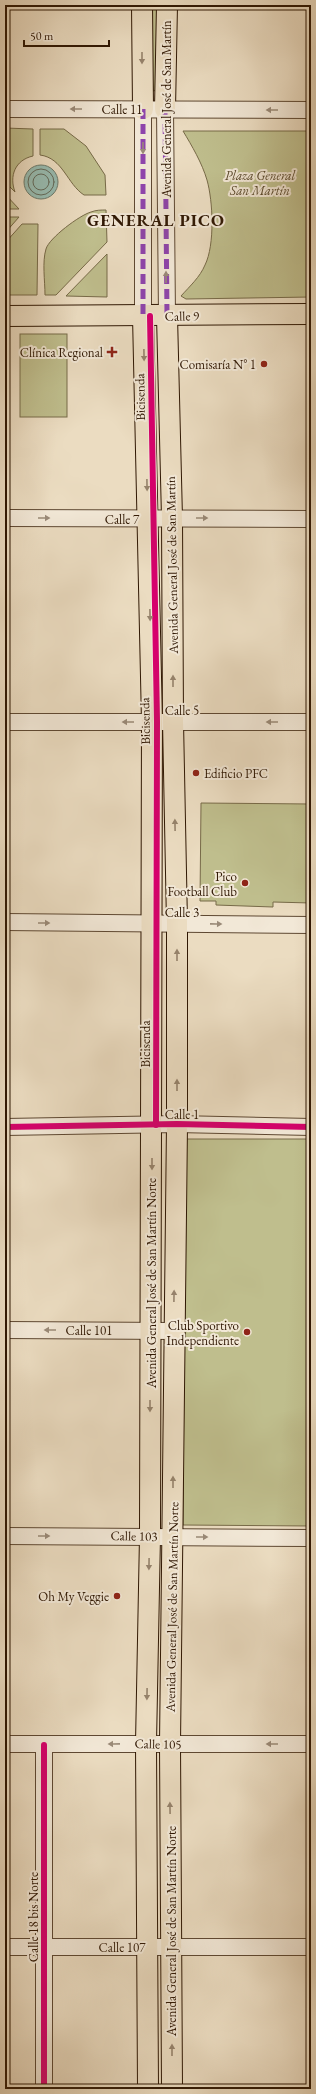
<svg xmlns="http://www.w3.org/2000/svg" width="316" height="2094" viewBox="0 0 316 2094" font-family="'EB Garamond',serif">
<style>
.green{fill:#bfbe8d;stroke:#776a48}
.water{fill:#98bcb1;stroke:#6e7a6b}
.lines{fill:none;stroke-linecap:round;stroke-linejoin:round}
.shore{stroke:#646a5a;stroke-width:1}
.minor-casing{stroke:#5e4832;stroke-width:18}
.major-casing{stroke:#2f1703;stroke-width:22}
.minor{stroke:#f2e8d7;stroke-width:16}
.major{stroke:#ebdcc1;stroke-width:20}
.quiet{stroke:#8e44ad;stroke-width:5;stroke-dasharray:10 5;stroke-linecap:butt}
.cycleway-casing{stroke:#f2e8d7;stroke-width:8}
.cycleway{stroke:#d6006c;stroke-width:6}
.oneway{fill:#96836c}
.oneway2{fill:#9a8a78}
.poi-dot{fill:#8f2418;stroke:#f2e8d7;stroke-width:1.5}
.labels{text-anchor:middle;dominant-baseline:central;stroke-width:4;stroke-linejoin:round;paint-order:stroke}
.street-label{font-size:13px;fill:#2f1703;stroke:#f2e8d7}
.park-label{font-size:13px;font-style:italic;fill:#5a492c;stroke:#f2e8d7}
.poi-label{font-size:13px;fill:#2f1703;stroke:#f2e8d7;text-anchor:end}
.district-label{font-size:17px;font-weight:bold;letter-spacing:1px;fill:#2f1703;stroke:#f2e8d7}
</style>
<rect width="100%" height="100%" fill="#ebdcc1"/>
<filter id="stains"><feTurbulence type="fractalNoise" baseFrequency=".005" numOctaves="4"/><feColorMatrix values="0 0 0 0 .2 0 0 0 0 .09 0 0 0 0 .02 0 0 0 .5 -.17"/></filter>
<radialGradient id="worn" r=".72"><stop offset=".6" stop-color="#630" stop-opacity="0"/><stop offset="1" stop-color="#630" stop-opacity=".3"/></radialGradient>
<!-- green -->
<g class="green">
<path d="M148,5h13l-3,85 -5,1z"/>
<path d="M5,128l28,1v27c-18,4 -24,20 -18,36l-10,-10z"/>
<path d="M40,129h24l22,17 19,29 1,20h-22c-17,-11 -21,-37 -44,-40z"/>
<path d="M183,131h128v166l-125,2 -5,-3c9,-10 19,-19 24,-31 10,-20 8,-64 2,-85 -5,-17 -15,-34 -24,-49z"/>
<path d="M5,194l14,15h-14z"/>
<path d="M106,210l1,32 -51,53h-11c0,-14 -3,-33 1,-46 3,-11 34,-34 45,-37 5,-2 10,-2 15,-2z"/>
<path d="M5,217h14l-14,16z"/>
<path d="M22,224h16l-1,71h-32v-52z"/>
<path d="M107,254v43l-41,-1z"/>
<rect x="20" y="334" width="47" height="83"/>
<path d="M201,803l110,1v99l-38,-1v5l-57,-2v-4h-16z"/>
<path d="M185,1139h126v387l-128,-1z"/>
</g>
<!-- water -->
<circle class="water" cx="41" cy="182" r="17"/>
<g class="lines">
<!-- shore -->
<g class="shore">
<circle cx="41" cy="182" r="13"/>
<circle cx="41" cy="182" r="8"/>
</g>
<!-- minor casing -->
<g class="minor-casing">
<g id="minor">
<path d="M5,109l306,1"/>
<path d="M143,109v207"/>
<path d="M165,109l2,207"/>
<path d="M5,518l306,1"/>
<path d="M5,722h306"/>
<path d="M5,922l306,3"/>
<path d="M5,1127l172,-3 134,3"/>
<path d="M5,1330l168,1"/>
<path d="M5,1536l306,2"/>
<path d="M5,1744h306"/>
<path d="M5,1947h306"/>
<path d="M44,2089v-344"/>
</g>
</g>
<!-- major casing -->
<g class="major-casing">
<g id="major">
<path d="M142,5l1,104"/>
<path d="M165,109l2,-104"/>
<path d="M5,316l306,-2"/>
<path d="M143,316l9,406 -2,814 -4,207 2,346"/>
<path d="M167,316l5,202 1,203 4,202v201l-7,620 2,345"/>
</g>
</g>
<!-- minor -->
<use href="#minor" class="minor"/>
<!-- major -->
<use href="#major" class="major"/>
<!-- quiet -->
<g class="quiet">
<path d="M143,109v207"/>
<path d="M165,109l2,207"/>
</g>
<!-- cycleway casing -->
<g class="cycleway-casing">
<g id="cycleway">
<path d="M150,316l7,405 -1,404"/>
<path d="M5,1127l172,-3 134,3"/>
<path d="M44,2089v-344"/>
</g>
</g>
<!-- cycleway -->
<use href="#cycleway" class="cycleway"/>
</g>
<!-- one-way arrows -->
<defs><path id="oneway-solid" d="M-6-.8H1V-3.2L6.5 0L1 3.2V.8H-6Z"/></defs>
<g class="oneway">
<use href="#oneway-solid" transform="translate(142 58) rotate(90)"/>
<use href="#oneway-solid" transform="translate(144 355) rotate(89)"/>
<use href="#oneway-solid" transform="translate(147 485) rotate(89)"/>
<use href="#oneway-solid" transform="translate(150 615) rotate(89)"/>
<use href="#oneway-solid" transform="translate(173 681) rotate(-90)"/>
<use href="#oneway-solid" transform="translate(175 825) rotate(-91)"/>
<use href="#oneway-solid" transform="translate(177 955) rotate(-90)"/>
<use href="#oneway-solid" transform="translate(177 1085) rotate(-90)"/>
<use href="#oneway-solid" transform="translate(152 1164) rotate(90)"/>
<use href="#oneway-solid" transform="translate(174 1296) rotate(-89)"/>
<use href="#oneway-solid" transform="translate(150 1406) rotate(90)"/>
<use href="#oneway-solid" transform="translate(173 1482) rotate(-90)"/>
<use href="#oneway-solid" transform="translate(149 1564) rotate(91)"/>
<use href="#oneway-solid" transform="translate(147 1694) rotate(91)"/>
<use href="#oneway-solid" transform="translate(170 1808) rotate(-91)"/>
<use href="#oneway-solid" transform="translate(172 2050) rotate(-90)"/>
</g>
<g class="oneway2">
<use href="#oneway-solid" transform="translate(76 109) rotate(-180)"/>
<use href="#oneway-solid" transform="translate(272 110) rotate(-180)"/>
<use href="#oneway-solid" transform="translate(143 148) rotate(90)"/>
<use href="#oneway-solid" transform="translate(166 277) rotate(-90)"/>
<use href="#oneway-solid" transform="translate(44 518)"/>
<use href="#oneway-solid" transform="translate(202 518)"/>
<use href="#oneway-solid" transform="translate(128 722) rotate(-180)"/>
<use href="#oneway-solid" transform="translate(272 722) rotate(-180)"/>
<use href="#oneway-solid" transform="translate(44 923)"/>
<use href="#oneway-solid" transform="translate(216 924) rotate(1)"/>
<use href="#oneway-solid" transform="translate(50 1330) rotate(180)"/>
<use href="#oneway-solid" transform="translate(44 1536)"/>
<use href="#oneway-solid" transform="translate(202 1537)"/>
<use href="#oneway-solid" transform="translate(114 1744) rotate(179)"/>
<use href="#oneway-solid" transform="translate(272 1744) rotate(-180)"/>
</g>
<!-- markers -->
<g class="poi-dot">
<path d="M110 346h4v4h4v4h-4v4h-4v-4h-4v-4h4z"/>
<circle cx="264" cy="364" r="4"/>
<circle cx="196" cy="773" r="4"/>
<circle cx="245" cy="883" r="4"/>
<circle cx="247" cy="1332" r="4"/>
<circle cx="117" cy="1596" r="4"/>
</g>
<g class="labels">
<!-- street labels -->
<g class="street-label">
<text x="122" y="109">Calle 11</text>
<text transform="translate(166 109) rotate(-90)">Avenida General José de San Martín</text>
<text transform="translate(182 316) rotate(-1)">Calle 9</text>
<text transform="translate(140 397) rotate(-91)">Bicisenda</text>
<text x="122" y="519">Calle 7</text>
<text transform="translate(172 565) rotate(-91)">Avenida General José de San Martín</text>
<text x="182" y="710">Calle 5</text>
<text transform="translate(145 721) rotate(-91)">Bicisenda</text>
<text x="182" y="912">Calle 3</text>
<text transform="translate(145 1044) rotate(-90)">Bicisenda</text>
<text x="182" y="1114">Calle 1</text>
<text transform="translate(151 1283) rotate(-90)">Avenida General José de San Martín Norte</text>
<text x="89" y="1330">Calle 101</text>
<text transform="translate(134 1536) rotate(1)">Calle 103</text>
<text transform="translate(172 1607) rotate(-89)">Avenida General José de San Martín Norte</text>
<text transform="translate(158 1744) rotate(1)">Calle 105</text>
<text transform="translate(33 1917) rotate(-90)">Calle 18 bis Norte</text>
<text transform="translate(171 1931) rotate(-90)">Avenida General José de San Martín Norte</text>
<text x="122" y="1947">Calle 107</text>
</g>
<!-- park labels -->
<g class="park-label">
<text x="260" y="175">Plaza General<tspan x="260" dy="15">San Martín</tspan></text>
</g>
<!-- poi labels -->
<g class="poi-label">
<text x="103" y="352">Clínica Regional</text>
<text x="256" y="364">Comisaría N° 1</text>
<text x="204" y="773" text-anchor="start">Edificio PFC</text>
<text x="237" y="876">Pico<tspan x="237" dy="15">Football Club</tspan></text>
<text x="239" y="1325">Club Sportivo<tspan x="239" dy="15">Independiente</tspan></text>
<text x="109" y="1596">Oh My Veggie</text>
</g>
<!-- district labels -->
<g class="district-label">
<text x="156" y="220">GENERAL PICO</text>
</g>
</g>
<!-- margin -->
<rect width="316" height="2094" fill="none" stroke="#ebdcc1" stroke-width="20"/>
<rect x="6" y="6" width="304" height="2082" fill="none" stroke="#2f1703" stroke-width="2"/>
<rect x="10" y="10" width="296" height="2074" fill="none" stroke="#2f1703"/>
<!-- scale -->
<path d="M24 40v6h85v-6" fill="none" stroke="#2f1703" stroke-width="2"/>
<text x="30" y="40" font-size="12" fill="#2f1703" stroke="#f2e8d7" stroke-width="3" paint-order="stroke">50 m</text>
<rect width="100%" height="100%" filter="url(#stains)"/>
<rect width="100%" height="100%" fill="url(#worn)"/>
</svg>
